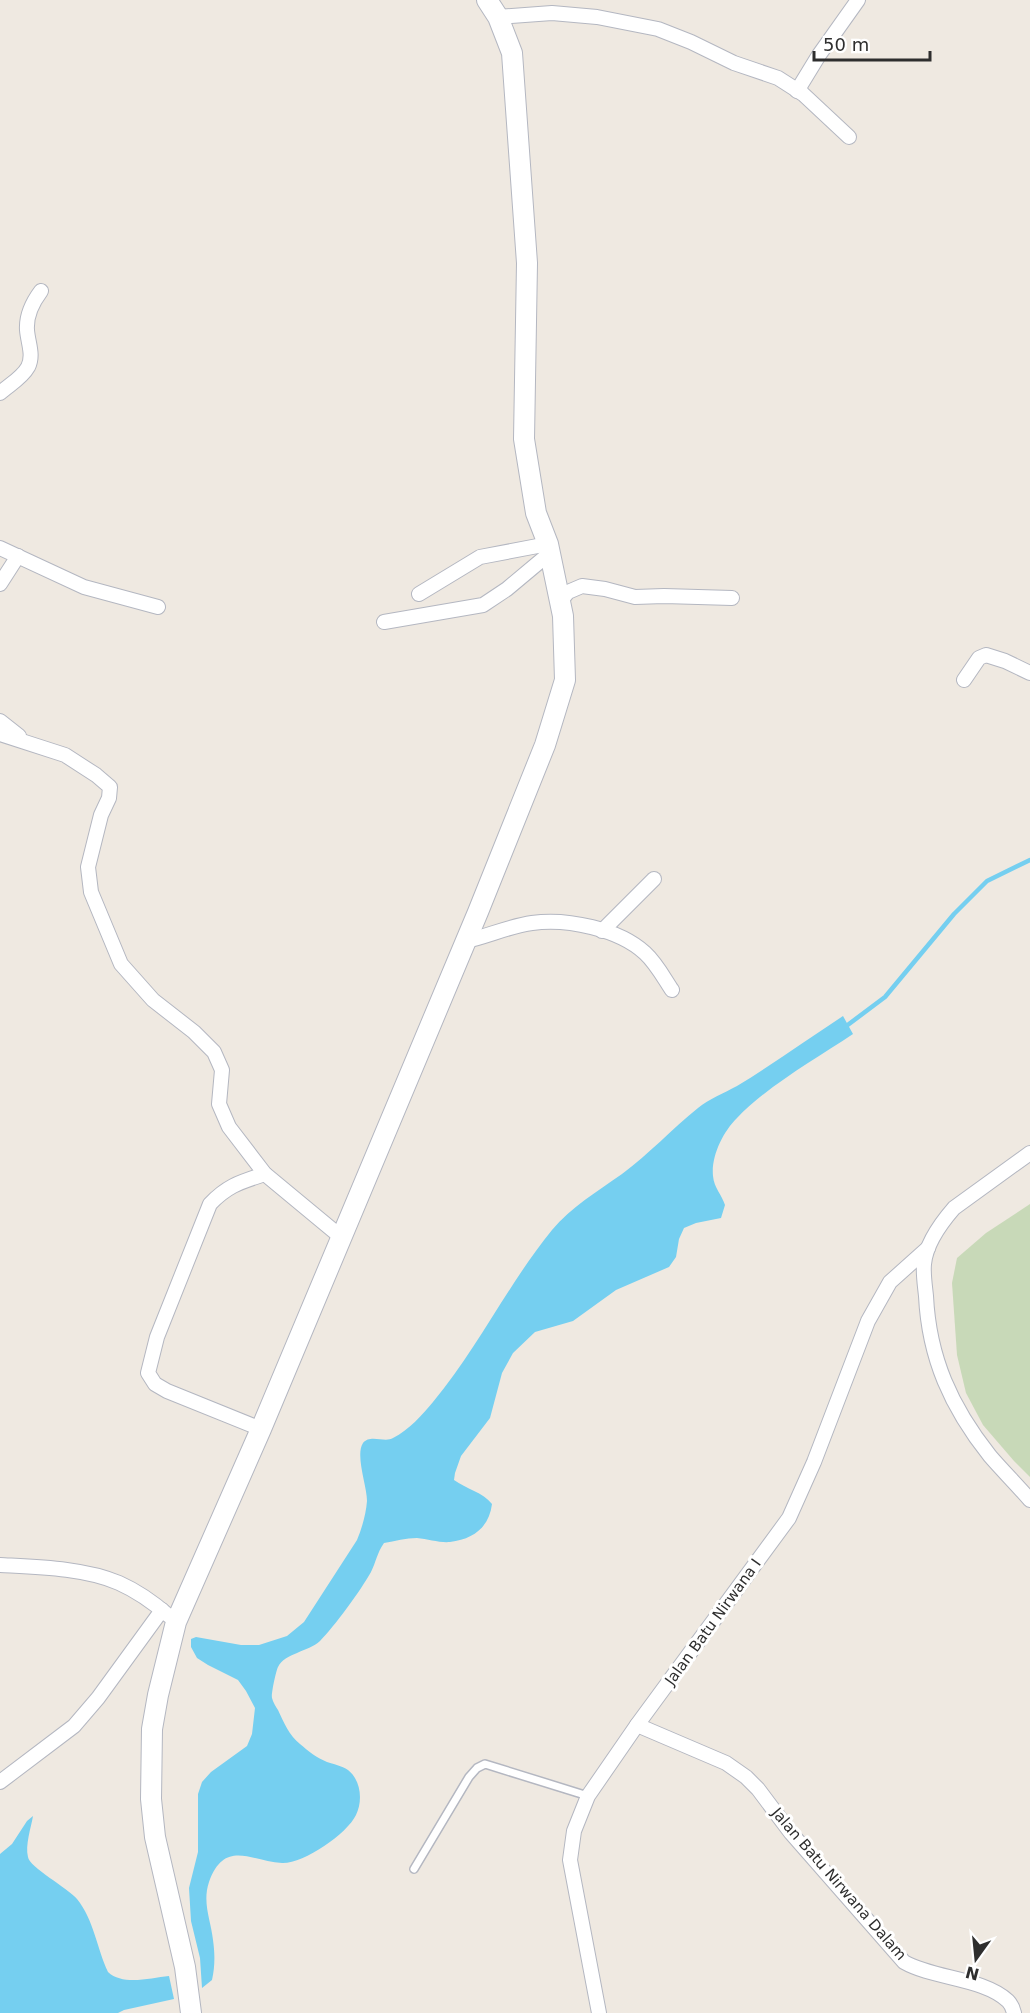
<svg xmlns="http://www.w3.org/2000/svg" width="1030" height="2013" viewBox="0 0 1030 2013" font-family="'DejaVu Sans',sans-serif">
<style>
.cemetery{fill:#c8d9b8}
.water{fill:#75cff0}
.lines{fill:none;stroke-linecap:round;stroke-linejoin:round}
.stream{stroke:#75cff0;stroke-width:4.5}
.lane-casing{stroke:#b4b7c1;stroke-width:10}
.street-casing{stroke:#b4b7c1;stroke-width:16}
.secondary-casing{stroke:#b4b7c1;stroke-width:22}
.lane{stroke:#fff;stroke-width:7}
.street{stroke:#fff;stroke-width:14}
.secondary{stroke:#fff;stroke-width:20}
.labels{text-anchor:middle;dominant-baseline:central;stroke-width:6;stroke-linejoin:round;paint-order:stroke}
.street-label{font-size:15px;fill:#2e2e2e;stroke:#fff}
</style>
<rect width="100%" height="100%" fill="#efe9e1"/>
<!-- cemetery -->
<path class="cemetery" d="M1030,1204v273l-16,-16 -31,-36 -17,-32 -9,-38 -5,-72 5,-25 29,-25z"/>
<!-- water -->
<g class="water">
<path d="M843,1016l10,18c-36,24 -87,53 -116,84 -14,14 -26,38 -24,58 1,12 9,19 12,29l-4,13 -25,5 -12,5 -5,11 -3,18 -7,10 -53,23 -43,31 -38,11 -22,21 -11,20 -12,45 -29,38 -6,17 -1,7c12,9 29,12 38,24 -3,23 -18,35 -42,38 -10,1 -22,-3 -33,-4 -11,0 -22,3 -33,5 -7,10 -8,19 -13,29 -10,18 -37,55 -51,69 -12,11 -35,12 -42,26 -2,4 -7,27 -6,31 1,4 4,9 6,12 6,13 11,25 22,34 8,7 17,14 27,18 6,2 15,4 21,8 13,10 15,31 8,45 -9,19 -53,49 -74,48 -30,-1 -57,-25 -73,19 -7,21 2,38 4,58 2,14 2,27 -1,40l-10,8 -2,-30 -9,-37 -2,-33 9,-36v-58l4,-12 9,-10 36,-26 5,-12 3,-26 -9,-17 -8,-11 -30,-15 -11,-7 -6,-11v-8l5,-2 45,8h18l28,-9 17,-14 53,-82c5,-12 9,-26 10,-39 0,-15 -12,-46 -4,-58 7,-9 22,0 30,-5 16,-8 29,-23 40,-36 45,-54 75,-118 119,-172 19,-23 46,-39 70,-56 27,-20 50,-45 76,-66 11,-9 26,-15 39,-22 36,-22 71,-47 106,-70z"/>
<path d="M33,1816c-2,12 -8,29 -5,41 1,10 40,31 49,42 17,21 20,50 31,73 15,14 42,6 61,4l5,23 -50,11 -6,3h-118v-159l12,-10 15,-23z"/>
</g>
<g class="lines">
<!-- stream -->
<path class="stream" d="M845,1027l40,-30 69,-83 33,-33 43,-21"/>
<!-- lane casing -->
<g class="lane-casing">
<path id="lane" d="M414,1869l55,-92 8,-9 8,-4 103,32"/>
</g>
<!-- street casing -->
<g class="street-casing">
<g id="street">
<path d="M498,17l54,-4 45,4 61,12 33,13 43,21 44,15 25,16 46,43"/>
<path d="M797,91l22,-36 39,-55"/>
<path d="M0,393c9,-8 22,-15 28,-26 6,-12 0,-24 -1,-37 -1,-15 5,-27 14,-39"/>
<path d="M0,548l84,39 74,20"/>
<path d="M0,584l18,-28"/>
<path d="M419,594l61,-37 68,-13"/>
<path d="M560,602l8,-10 14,-6 23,3 30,8 29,-1 68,2"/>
<path d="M384,622l99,-17 24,-16 43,-36"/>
<path d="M964,680l15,-22 7,-3 19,6 25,12"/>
<path d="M0,721l19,15"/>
<path d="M0,734l65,21 31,20 14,12 -1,11 -8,17 -13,52 3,25 30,72 32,36 41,32 20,20 8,18 -3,34 10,23 36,47 76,63"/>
<path d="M602,931l52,-52"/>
<path d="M466,941c22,-5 44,-15 66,-18 35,-5 87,6 113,30 11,10 19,25 27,37"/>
<path d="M1030,1153l-76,55c-13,15 -28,35 -30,56 -1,10 1,22 2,32 3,62 25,111 64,160 13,15 27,29 40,44"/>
<path d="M261,1429l-94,-38 -12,-7 -7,-11 9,-36 53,-133c18,-19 31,-22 55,-30"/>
<path d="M0,1565c37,2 85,3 119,18 18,8 35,20 50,33"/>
<path d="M637,1725l89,38 20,14 12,12 33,44 113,129c30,17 80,16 104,39 3,3 5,8 6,12"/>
<path d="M0,1782l74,-56 24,-28 64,-88"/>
<path d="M599,2013l-29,-153 4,-29 14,-35 49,-71 152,-207 25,-56 54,-141 22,-39 38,-34"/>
</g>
</g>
<!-- secondary casing -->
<g class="secondary-casing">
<path id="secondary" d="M191,2013l-6,-46 -30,-130 -4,-38 1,-70 6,-34 18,-73 85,-193 217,-517 67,-167 20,-65 -2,-64 -15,-72 -12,-31 -12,-74 3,-176 -15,-210 -14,-36 -11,-17"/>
</g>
<!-- lane -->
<use href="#lane" class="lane"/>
<!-- street -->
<use href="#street" class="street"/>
<!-- secondary -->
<use href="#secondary" class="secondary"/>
</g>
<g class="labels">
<!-- street labels -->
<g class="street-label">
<text transform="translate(713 1622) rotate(-54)">Jalan Batu Nirwana I</text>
<text transform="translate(839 1884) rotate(49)">Jalan Batu Nirwana Dalam</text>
</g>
</g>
<!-- north arrow -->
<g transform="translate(976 1959) rotate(195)" stroke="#ffffff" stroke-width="4.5" paint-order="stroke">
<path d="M0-4.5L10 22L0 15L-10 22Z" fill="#2e2e2e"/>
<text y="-9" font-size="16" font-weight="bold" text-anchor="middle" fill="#2e2e2e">N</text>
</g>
<!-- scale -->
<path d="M814 51v9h116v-9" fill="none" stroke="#2e2e2e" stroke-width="3"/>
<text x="823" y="51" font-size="18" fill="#2e2e2e" stroke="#ffffff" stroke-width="4.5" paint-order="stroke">50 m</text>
</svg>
